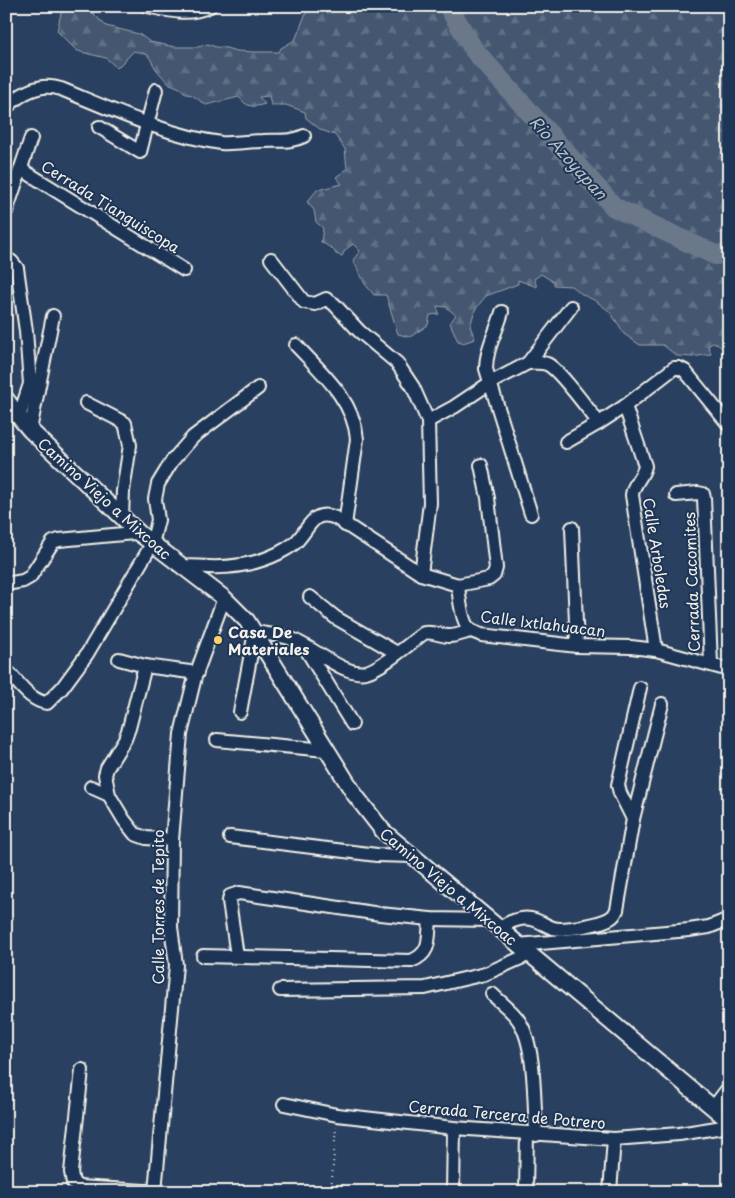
<svg xmlns="http://www.w3.org/2000/svg" width="735" height="1198" viewBox="0 0 735 1198" font-family="'Playpen Sans',sans-serif">
<style>
.forest{fill:url(#forest-firs);stroke:#9ca4ac}
.lines{fill:none;stroke-linecap:round;stroke-linejoin:round}
.river{stroke:#6a788a;stroke-width:20}
.minor-casing{stroke:#f4f1e8;stroke-width:16}
.major-casing{stroke:#f4f1e8;stroke-width:19}
.path{stroke:#f4f1e8;stroke-width:2;stroke-dasharray:1 4;stroke-linecap:butt}
.minor{stroke:#1d3557;stroke-width:12}
.major{stroke:#1d3557;stroke-width:15}
.poi-dot{fill:#ffd166;stroke:#1d3557;stroke-width:2}
.labels{text-anchor:middle;dominant-baseline:central;stroke-width:4;stroke-linejoin:round;paint-order:stroke}
.street-label{font-size:15px;fill:#f4f1e8;stroke:#1d3557}
.poi-label{font-size:15px;font-weight:bold;fill:#f4f1e8;stroke:#1d3557;text-anchor:start}
.water-label{font-size:16px;font-style:italic;fill:#bdc1c2;stroke:#1d3557}
</style>
<defs>
<pattern id="forest-firs" width="22" height="20" patternUnits="userSpaceOnUse" patternTransform="scale(1.25)"><rect width="22" height="20" fill="#445771"/><path d="M5 1l3.5 6h-7zM16 11l3.5 6h-7z" fill="#607085"/></pattern>
</defs>
<rect width="100%" height="100%" fill="#2a4060"/>
<filter id="ink" filterUnits="userSpaceOnUse"><feTurbulence type="fractalNoise" baseFrequency=".02" numOctaves="2"/><feDisplacementMap in="SourceGraphic" scale="10" xChannelSelector="R" yChannelSelector="G"/><feConvolveMatrix kernelMatrix="1 2 1 2 8 2 1 2 1" color-interpolation-filters="sRGB"/></filter>
<g filter="url(#ink)">
<!-- forest -->
<path class="forest" d="M68,6h15l10,7 13,13 33,8 11,8 25,5h23l10,-3 8,3 10,1 11,3 17,1h25l2,-4 14,-8 11,-27 10,-7h413v349l-4,-5 -11,-8 -6,4 3,8 -19,3 -15,-1 -14,-11h-23l-16,-11 -5,-9 -10,-14 -13,-10 -13,-6 -12,-9 -17,-1v-3l-13,-8 -7,5 3,8 -19,-7v4l-32,12 -5,6 -6,8 -5,16 5,13 -12,4 -5,-2 -8,-18 6,-8 -10,-8 -9,-1 2,8 -9,1 -2,10 -18,12 -12,-3 -12,-39h-12l-9,-11 -12,-24 7,-9 -7,-7 -8,6 -3,6 -6,-2 -3,-5 -12,-7 2,-14 -7,-6 -2,-12 -7,-8 10,-12 25,-6 -6,-7 11,-8 -2,-20 -10,-14 -14,-5 -15,-12 -1,-6 -19,-7h-15l-2,-9 -10,1 6,7c-13,4 -18,3 -26,-7l-33,8 -14,-10 -6,-1 -6,-6 -12,-5 -12,-14 -8,-14 -14,-4 -17,17 -11,-10 -25,-6 -5,-2 -19,-19 4,-18z"/>
<g class="lines">
<!-- river -->
<path class="river" d="M448,6l26,44 140,157 101,48 14,-1"/>
<!-- minor casing -->
<g class="minor-casing">
<g id="minor">
<path d="M147,6c23,5 42,10 63,0"/>
<path d="M6,108c15,-15 34,-26 55,-19 49,20 107,47 160,54 13,1 29,-2 42,-2 16,-1 27,2 41,-5"/>
<path d="M99,127l41,25 16,-62"/>
<path d="M21,169l163,101"/>
<path d="M6,212l25,-74"/>
<path d="M6,258l6,4 5,6 9,63 4,53 -11,33"/>
<path d="M271,259l33,43 11,2 11,-5 8,5 25,27 38,32 16,24 15,34 2,82 -9,71"/>
<path d="M502,312c-5,19 -16,36 -16,57l45,145"/>
<path d="M296,345c25,27 58,55 61,94l-12,86"/>
<path d="M528,363c6,0 13,-1 19,1 12,5 43,48 52,59"/>
<path d="M86,403l39,20 5,22 -7,46 -1,26"/>
<path d="M625,406l20,60c-2,11 -12,17 -13,29l24,155"/>
<path d="M428,421l26,-14 36,-24 38,-20 43,-56"/>
<path d="M30,430l23,-114"/>
<path d="M566,442l33,-19 26,-17 49,-38h5l6,3 44,54"/>
<path d="M676,495l22,-2 5,1 1,4 7,166"/>
<path d="M572,528l5,118"/>
<path d="M182,567c9,-2 17,0 26,0 25,1 49,-3 71,-14 6,-3 11,-6 16,-10 14,-13 17,-35 41,-25l85,56 17,5 20,6 31,-6 5,-4 2,-7 -8,-70 -7,-33"/>
<path d="M6,584l17,-3 7,-4 23,-35 6,-2 75,-7 6,1"/>
<path d="M458,585c1,11 4,38 12,45 2,2 8,3 11,5l96,11 54,1 25,3 73,20"/>
<path d="M310,597l26,21 61,35"/>
<path d="M304,646l48,78"/>
<path d="M119,659l26,7"/>
<path d="M9,673c11,11 21,28 38,30l15,-15 25,-34 65,-110 6,-24 -3,-21 3,-15 14,-23 21,-24 65,-49"/>
<path d="M240,712l15,-80c11,2 23,3 34,6 22,7 55,39 77,34 16,-4 44,-29 58,-39 9,-2 17,3 25,3 8,0 14,-3 21,-5"/>
<path d="M217,740l109,10"/>
<path d="M91,787l18,8 15,25 11,14 11,4 26,2"/>
<path d="M109,795l-4,-20 2,-7 18,-29 4,-11 16,-62 52,7"/>
<path d="M633,819l-13,-26 -2,-8 22,-97"/>
<path d="M230,837l147,18 36,1"/>
<path d="M499,929c10,-8 24,-13 36,-9 6,2 12,6 18,8 10,3 52,-4 60,-12 1,0 3,-5 4,-6l16,-91 29,-115"/>
<path d="M518,945l171,-15 20,-3 20,-8"/>
<path d="M203,956l208,5c21,-8 17,-23 19,-42"/>
<path d="M237,956l-8,-55 1,-5 9,-3 141,21 50,5 59,1"/>
<path d="M280,990l145,-2 60,-14 45,-20"/>
<path d="M492,994c9,9 21,17 27,27 17,25 15,84 17,114"/>
<path d="M82,1070l-11,102 2,11 6,4 82,5"/>
<path d="M284,1104l53,11 117,13 160,11 65,-5 50,-8"/>
<path d="M713,1108l16,-21"/>
<path d="M155,1191l21,-226 -5,-38 1,-87 9,-106 14,-57 29,-79"/>
<path d="M453,1192l1,-64"/>
<path d="M526,1192l1,-58"/>
<path d="M610,1192l4,-53"/>
</g>
</g>
<!-- major casing -->
<g class="major-casing">
<path id="major" d="M6,399l13,18 11,13 110,104 84,64 23,23 108,174 28,36 346,290"/>
</g>
<!-- path -->
<path class="path" d="M331,1192l5,-65"/>
<!-- minor -->
<use href="#minor" class="minor"/>
<!-- major -->
<use href="#major" class="major"/>
</g>
</g>
<!-- markers -->
<circle class="poi-dot" cx="218" cy="640" r="5"/>
<g class="labels">
<!-- street labels -->
<g class="street-label">
<text transform="translate(111 206) rotate(32)">Cerrada Tianguiscopa</text>
<text transform="translate(105 498) rotate(42)">Camino Viejo a Mixcoac</text>
<text transform="translate(658 553) rotate(81)">Calle Arboledas</text>
<text transform="translate(691 582) rotate(-92)">Cerrada Cacomites</text>
<text transform="translate(543 623) rotate(7)">Calle Ixtlahuacan</text>
<text transform="translate(449 886) rotate(40)">Camino Viejo a Mixcoac</text>
<text transform="translate(157 907) rotate(-90)">Calle Torres de Tepito</text>
<text transform="translate(507 1114) rotate(5)">Cerrada Tercera de Potrero</text>
</g>
<!-- poi labels -->
<g class="poi-label">
<text x="228" y="631">Casa De<tspan x="228" dy="17">Materiales</tspan></text>
</g>
<!-- water labels -->
<g class="water-label">
<text transform="translate(569 157) rotate(48)">Rio Azoyapan</text>
</g>
</g>
<!-- margin -->
<rect width="735" height="1198" fill="none" stroke="#1d3557" stroke-width="25"/>
<rect x="12" y="12" width="710" height="1173" fill="none" stroke="#f4f1e8" stroke-width="2" filter="url(#ink)"/>
</svg>
